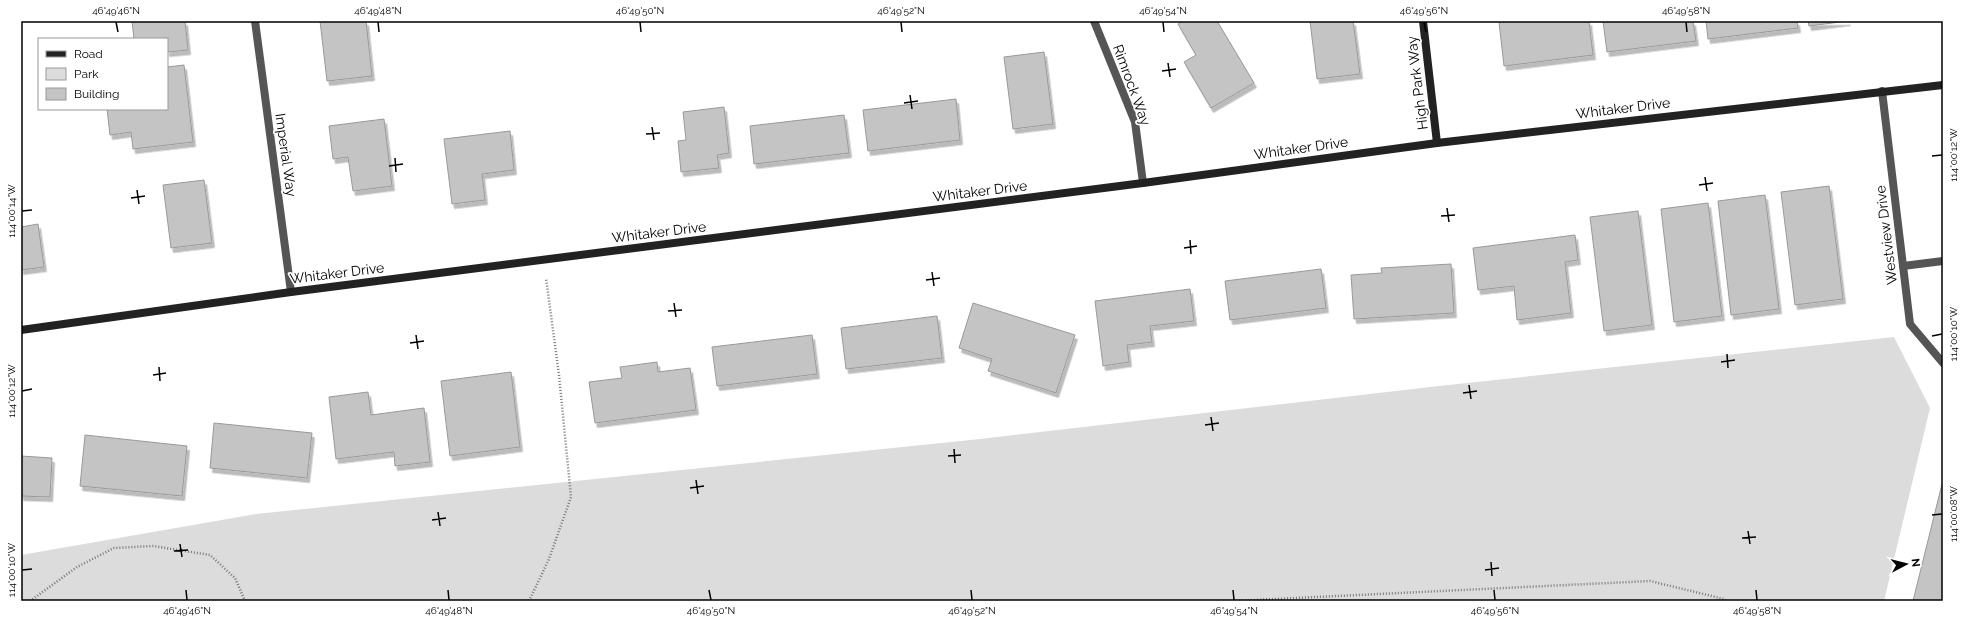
<svg xmlns="http://www.w3.org/2000/svg" width="1964" height="622" viewBox="0 0 1964 622" font-family="Raleway,sans-serif">
<style>
.green{fill:#dcdcdc}
.building{fill:#c4c4c4;stroke:#999;filter:url(#shadow)}
.lines{fill:none;stroke-linecap:round;stroke-linejoin:round}
.path{stroke:#777;stroke-width:2.5;stroke-dasharray:1 2;stroke-linecap:butt}
.lane{stroke:#555;stroke-width:8}
.street{stroke:#555;stroke-width:8}
.secondary{stroke:#222;stroke-width:8}
.ticks{fill:none;stroke:#000;stroke-width:1.5}
.labels{text-anchor:middle;dominant-baseline:central;stroke-width:3.5;stroke-linejoin:round;paint-order:stroke}
.street-label{font-size:14px;fill:#000;stroke:#fff}
.neatline{fill:none;stroke:#000;stroke-width:1.5}
.ticks-label{font-size:10px;text-anchor:middle;fill:#000}
</style>
<defs>
<filter id="shadow"><feDropShadow dx="2.5" dy="4.5" stdDeviation="0" flood-color="#0004"/></filter>
</defs>
<rect width="100%" height="100%" fill="#fff"/>
<!-- green -->
<path class="green" d="M1894,337l36,71 -46,193h-1863v-46l235,-41 724,-75 459,-53z"/>
<!-- building -->
<g class="building">
<path d="M132,21h53l3,29 -21,2v-13h-33z"/>
<path d="M320,21h46l6,55 -45,5z"/>
<path d="M1183,21h34l37,62 -43,25 -27,-46 12,-7 -18,-31z"/>
<path d="M1310,21h43l7,53 -43,5z"/>
<path d="M1509,21h80l4,34 -89,11 -5,-44z"/>
<path d="M1603,21h90l3,20 -89,11z"/>
<path d="M1706,21h91l1,7 -90,11z"/>
<path d="M1808,21h40l-39,5z"/>
<path d="M1044,52l9,72 -40,5 -9,-72z"/>
<path d="M184,65l9,77 -60,7 -2,-17 -21,3 -3,-26h60v-42z"/>
<path d="M956,99l4,41 -92,11 -5,-41z"/>
<path d="M724,107l5,46 -12,2 2,13 -38,4 -3,-31 8,-1 -3,-28z"/>
<path d="M844,115l5,38 -95,11 -4,-38z"/>
<path d="M384,119l8,67 -39,5 -5,-34 -15,2 -4,-33z"/>
<path d="M510,131l4,39 -32,4 3,26 -33,4 -8,-65z"/>
<path d="M204,180l8,63 -41,5 -8,-63z"/>
<path d="M1829,186l14,113 -48,6 -14,-113z"/>
<path d="M1765,195l14,114 -48,6 -13,-114z"/>
<path d="M1708,203l14,113 -48,6 -13,-113z"/>
<path d="M1638,211l14,114 -48,6 -14,-114z"/>
<path d="M38,224l6,43 -23,3v-43z"/>
<path d="M1575,235l3,25 -13,2 6,51 -54,7 -3,-34 -36,4 -5,-42z"/>
<path d="M1451,264l3,49 -100,6 -3,-44 31,-2 -1,-5z"/>
<path d="M1321,269l5,39 -96,12 -5,-39z"/>
<path d="M1190,289l4,32 -44,5 2,16 -25,3 2,17 -26,4 -8,-65z"/>
<path d="M973,303l102,32 -19,58 -68,-22 4,-12 -33,-11z"/>
<path d="M937,316l5,42 -96,11 -5,-41z"/>
<path d="M812,335l5,39 -100,12 -5,-39z"/>
<path d="M657,362l1,10 32,-4 6,42 -101,13 -6,-41 33,-4 -2,-11z"/>
<path d="M511,372l9,75 -70,9 -9,-75z"/>
<path d="M368,392l3,23 53,-7 6,54 -35,4 -1,-14 -58,7 -7,-62z"/>
<path d="M214,423l98,10 -5,45 -97,-10z"/>
<path d="M85,435l102,11 -5,50 -102,-10z"/>
<path d="M21,456l31,2 -2,39 -29,-1z"/>
<path d="M1943,480v121h-30z"/>
</g>
<g class="lines">
<!-- path -->
<g class="path">
<path d="M30,601l47,-34 37,-19 39,-2 57,9 25,23 10,23"/>
<path d="M529,601l20,-42 22,-62 -12,-122 -13,-97"/>
<path d="M1233,601l417,-20 74,18 2,2"/>
</g>
<!-- lane -->
<path class="lane" d="M1903,266l40,-5"/>
<!-- street -->
<g class="street">
<path d="M255,21l36,271"/>
<path d="M1094,21l41,101 8,61"/>
<path d="M1882,91l28,233 33,39"/>
</g>
<!-- secondary -->
<g class="secondary">
<path d="M1423,21l14,122"/>
<path d="M21,330l270,-38 852,-109 294,-40 506,-58"/>
</g>
</g>
<!-- ticks -->
<path class="ticks" d="M116,22l2,10M378,22l1,10M640,22l1,10M901,22l1,10M1163,22l1,10M1424,22l2,10M1686,22l1,10M1168,63l2,14M1162,71l14,-2M910,95l2,14M904,103l14,-2M652,127l2,13M646,134l14,-1M1932,156l10,-1M395,158l1,14M389,166l14,-2M1705,177l2,14M1699,185l14,-2M137,190l2,14M131,198l14,-2M1447,208l2,14M22,211l10,-1M1441,216l14,-1M1190,240l1,14M1184,248l13,-2M932,272l2,14M926,280l14,-2M674,303l2,14M668,311l14,-1M416,335l2,14M1932,336l10,-2M410,343l14,-2M1727,354l1,14M1721,362l14,-2M159,367l1,14M153,375l13,-2M1469,385l2,14M22,391l10,-2M1463,393l14,-2M1211,417l2,14M1205,425l14,-2M954,449l1,14M948,456l13,-1M696,480l2,14M690,488l14,-2M438,512l2,14M1932,515l10,-1M432,520l14,-2M1748,531l2,13M1742,538l14,-1M180,544l2,13M174,551l14,-1M1491,562l1,14M22,570l10,-1M1485,570l14,-2M186,590l1,10M448,590l1,10M709,590l2,10M971,590l1,10M1233,590l1,10M1494,590l1,10M1756,590l1,10"/>
<g class="labels">
<!-- street labels -->
<g class="street-label">
<text transform="translate(1417 83) rotate(-97)">High Park Way</text>
<text transform="translate(1132 85) rotate(70)">Rimrock Way</text>
<text transform="translate(1623 108) rotate(-7)">Whitaker Drive</text>
<text transform="translate(1301 148) rotate(-8)">Whitaker Drive</text>
<text transform="translate(286 155) rotate(82)">Imperial Way</text>
<text transform="translate(980 191) rotate(-7)">Whitaker Drive</text>
<text transform="translate(659 232) rotate(-7)">Whitaker Drive</text>
<text transform="translate(1886 235) rotate(-97)">Westview Drive</text>
<text transform="translate(337 273) rotate(-7)">Whitaker Drive</text>
</g>
</g>
<!-- border -->
<rect width="1964" height="622" fill="none" stroke="#ffffff" stroke-width="44"/>
<!-- legend -->
<rect x="38" y="38" width="130" height="72" fill="#ffffff" stroke="#999999"/>
<rect x="46" y="51" width="20" height="6" fill="#222222" stroke="#999999"/>
<text x="74" y="58" font-size="12" fill="#000000">Road</text>
<rect x="46" y="68" width="20" height="12" fill="#dcdcdc" stroke="#999999"/>
<text x="74" y="78" font-size="12" fill="#000000">Park</text>
<rect x="46" y="88" width="20" height="12" fill="#c4c4c4" stroke="#999999"/>
<text x="74" y="98" font-size="12" fill="#000000">Building</text>
<!-- north arrow -->
<g transform="translate(1906 564) rotate(83)" stroke="#ffffff" stroke-width="3" paint-order="stroke">
<path d="M0-3L7 15L0 10L-7 15Z" fill="#000000"/>
<text y="-6" font-size="11" font-weight="bold" text-anchor="middle" fill="#000000">N</text>
</g>
<rect x="22" y="22" width="1920" height="578" class="neatline"/>
<g class="ticks-label">
<text x="116" y="14">46°49'46"N</text>
<text x="378" y="14">46°49'48"N</text>
<text x="640" y="14">46°49'50"N</text>
<text x="901" y="14">46°49'52"N</text>
<text x="1163" y="14">46°49'54"N</text>
<text x="1424" y="14">46°49'56"N</text>
<text x="1686" y="14">46°49'58"N</text>
<text transform="translate(1953 155) rotate(-90)" y="4">114°00'12"W</text>
<text transform="translate(11 211) rotate(-90)" y="4">114°00'14"W</text>
<text transform="translate(1953 334) rotate(-90)" y="4">114°00'10"W</text>
<text transform="translate(11 391) rotate(-90)" y="4">114°00'12"W</text>
<text transform="translate(1953 514) rotate(-90)" y="4">114°00'08"W</text>
<text transform="translate(11 570) rotate(-90)" y="4">114°00'10"W</text>
<text x="187" y="614">46°49'46"N</text>
<text x="449" y="614">46°49'48"N</text>
<text x="711" y="614">46°49'50"N</text>
<text x="972" y="614">46°49'52"N</text>
<text x="1234" y="614">46°49'54"N</text>
<text x="1495" y="614">46°49'56"N</text>
<text x="1757" y="614">46°49'58"N</text>
</g>
</svg>
